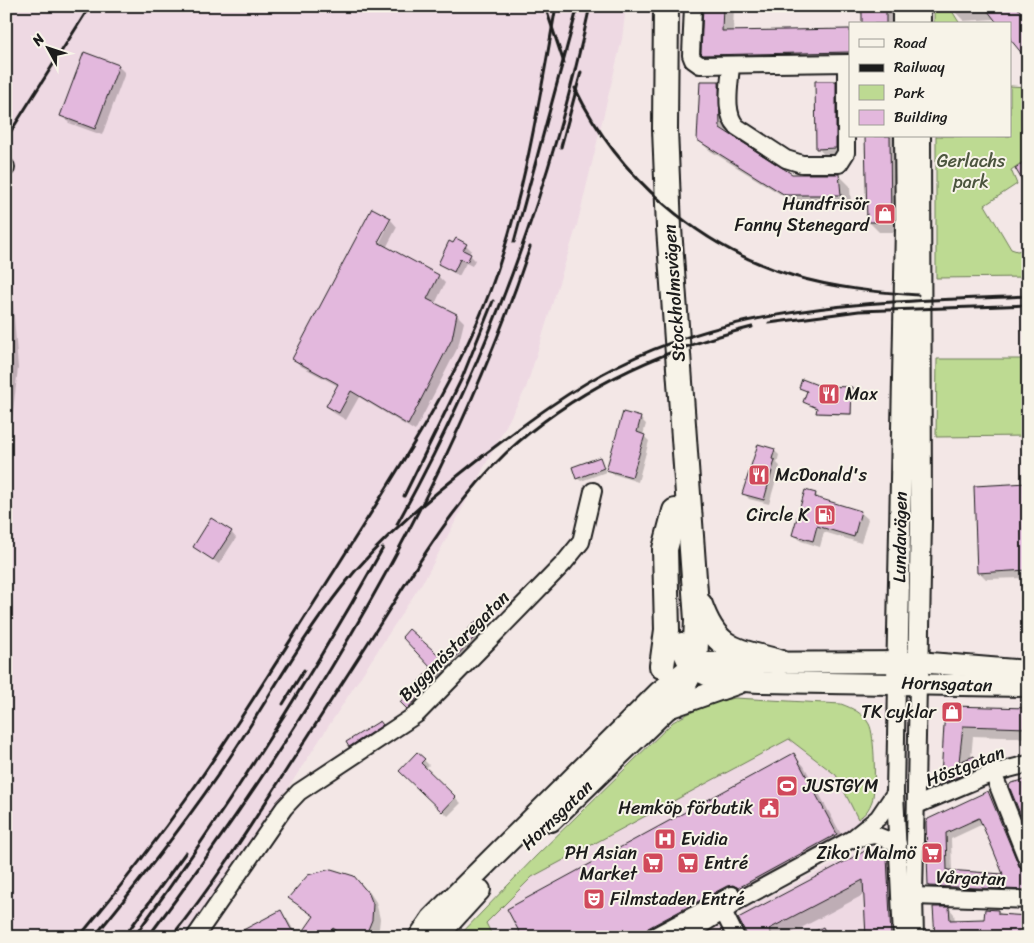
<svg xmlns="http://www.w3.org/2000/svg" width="1034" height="943" viewBox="0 0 1034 943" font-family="Sriracha,sans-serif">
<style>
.built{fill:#eed9e3}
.green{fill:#bdda92;stroke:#6c7b57}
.shadow{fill:#0003;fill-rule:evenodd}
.building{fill:#e3b8dd;stroke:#1c1c1c;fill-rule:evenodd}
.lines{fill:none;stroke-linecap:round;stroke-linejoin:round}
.minor-casing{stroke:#1c1c1c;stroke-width:20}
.major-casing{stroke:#1c1c1c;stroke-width:24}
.highway-casing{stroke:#1c1c1c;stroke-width:28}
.minor{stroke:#f7f3e8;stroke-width:16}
.major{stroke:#f7f3e8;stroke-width:20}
.highway{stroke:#f7f3e8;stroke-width:24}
.rail{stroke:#1c1c1c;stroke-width:3}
.labels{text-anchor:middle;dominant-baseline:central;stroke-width:4;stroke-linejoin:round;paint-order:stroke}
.park-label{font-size:18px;fill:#4c553f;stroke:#f7f3e8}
.poi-label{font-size:18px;fill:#1c1c1c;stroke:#f7f3e8;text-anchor:end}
.street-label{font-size:18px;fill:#1c1c1c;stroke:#f7f3e8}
</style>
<rect width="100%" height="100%" fill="#f3e7e6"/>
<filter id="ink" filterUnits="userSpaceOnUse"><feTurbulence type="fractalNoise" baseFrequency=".02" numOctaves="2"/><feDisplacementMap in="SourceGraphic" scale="10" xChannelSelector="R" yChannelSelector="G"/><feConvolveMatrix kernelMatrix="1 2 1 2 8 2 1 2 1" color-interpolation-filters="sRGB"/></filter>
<g filter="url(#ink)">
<!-- built -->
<g class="built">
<path d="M6,6h620l-4,33 -45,186 -51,163 -99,187 -191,293 -50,69h-180z"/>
<path d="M687,718l181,36 -4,70 -202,113h-199z"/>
<path d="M882,848l8,3 7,86h-152l-6,-11 4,-16 120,-61z"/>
<path d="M712,925l17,5 3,7h-36z"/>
</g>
<!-- green -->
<g class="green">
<path d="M934,6h15l11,18h-26z"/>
<path d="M1010,86l18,1v71l-17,12 6,14 -32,21 26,44 6,2 11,-2v28l-92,1v-142h74z"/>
<path d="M937,359h91v77l-92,1z"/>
<path d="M735,698l106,6c11,4 22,9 28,20 6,10 7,66 3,77 -3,8 -6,13 -14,18l-22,-44 -47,-36 -257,138 -46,46 7,14h-35l78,-81 137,-134c19,-11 40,-21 62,-24z"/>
</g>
<!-- shadow -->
<g class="shadow">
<path d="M703,6h31l-1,26 117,-2v32l-137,2 -11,-11z"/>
<path d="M858,6h38v18h-33v-8l-5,-5z"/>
<path d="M953,6h64l11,14v39l-18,-35 -14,-5 -32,2 -10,-10z"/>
<path d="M118,66l7,7 -23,62 -33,-12 -7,-7z"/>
<path d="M719,82l11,11v43l62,39h47l11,11 1,20 -53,-1 -89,-55 -11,-11z"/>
<path d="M836,82l10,11v66h-18l-10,-11z"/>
<path d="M867,136h33l2,96h-23l-11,-11z"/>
<path d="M372,209l18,11 -16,27 3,1 14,-28 6,7 -11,21 52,28 7,7 -10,21 22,11 7,7 -6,25 -43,84 -56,-34 -13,23 -12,-7 -7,-7 11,-20 -37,-20 -8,-7z"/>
<path d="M6,213l12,155 -6,52 -6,7z"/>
<path d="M466,245l5,5 -2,4 6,6 -3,6 -6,-3 -7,13 -20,-12z"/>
<path d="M820,387l31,1 1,27 -33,-1 -1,-6 -13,-5 3,-11 -8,-4z"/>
<path d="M1028,392v19h-2l-5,-18z"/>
<path d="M624,414l17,5 5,5 -3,11 6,6 -11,41 -25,-8 -5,-5z"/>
<path d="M774,450l5,5 -2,8 3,3 -11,38 -20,-5 -5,-6z"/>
<path d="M599,459l7,13 -25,9 -4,-3z"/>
<path d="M1023,473h5v105l-42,1 -7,-7 44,-87z"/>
<path d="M815,494l7,7 38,11 8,7 -7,24 -37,-11 -4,15 -19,-6 -7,-7z"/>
<path d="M231,532l5,6 -17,26 -25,-17z"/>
<path d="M476,623l13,13 -74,79 -14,-13z"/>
<path d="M1028,709v29l-55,-2 -2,23 3,-1 11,11 -30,23 -11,-12 3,-67z"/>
<path d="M380,722l5,6 -32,21 -3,-3z"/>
<path d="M417,753l12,12 -4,4 36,34 -13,13 -48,-45z"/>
<path d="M794,755l10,11 43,79 -184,92h-139z"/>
<path d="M989,794l6,5 29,73 4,4v19l-93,-3 -6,-6v-66zM983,824l22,52 -53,-4 -1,-33z"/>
<path d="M882,853l11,11 7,73h-32l-3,-43 -81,43h-34z"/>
<path d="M354,877l16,16 6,9 4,17 -1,9 -5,9h-30l-3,-2 -2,2h-38l14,-20 -25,-19z"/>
<path d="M949,908l5,6 1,7h30l13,-10 30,26h-92z"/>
<path d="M280,911l7,8 9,15 -62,3z"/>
</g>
<!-- building -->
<g class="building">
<path d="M703,6h20l-1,25 128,-2v23l-147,3 -2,-2z"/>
<rect x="862" y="6" width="24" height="18"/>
<path d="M984,6h32l12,15v40l-18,-22v-15h-12z"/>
<path d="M84,52l35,13 -24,64 -35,-13z"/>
<path d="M700,81h19l1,47 72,46h47l2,21h-56l-88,-55z"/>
<path d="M815,81h21v67l-20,1z"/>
<path d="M865,136h25l1,86h-24z"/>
<path d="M1028,160v30l-13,-22z"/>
<path d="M372,208l19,10 -13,24 61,33 -12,24 30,15 -5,25 -44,86 -57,-34 -12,22 -13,-7 12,-22 -46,-25z"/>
<path d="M456,238l11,6 -4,6 8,4 -4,8 -7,-3 -6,13 -16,-8 11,-23 4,2z"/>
<path d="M802,379l18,7 32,1 -1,27 -35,-1 1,-5 -14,-6 4,-11 -8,-3z"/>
<path d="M623,412l18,5 -4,15 8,3 -13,42 -26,-7z"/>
<path d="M758,444l17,5 -3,10 3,1 -11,40 -22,-6z"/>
<path d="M600,457l4,11 -28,11 -4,-12z"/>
<path d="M1028,483v87l-51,3 -3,-87z"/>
<path d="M805,490l11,3 -1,4 46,14 -7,26 -37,-11 -4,15 -21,-6z"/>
<path d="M211,518l21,13 -19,29 -20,-13z"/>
<path d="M476,621l7,7 -76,81 -7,-7 31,-34 -29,-31 7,-8 33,29z"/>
<path d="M951,706l77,2v20l-65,-2 -4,36 15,-6 5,12 -34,14 -4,-5 3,-52 2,-13z"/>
<path d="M380,721l3,4 -34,22 -3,-5z"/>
<path d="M417,752l8,7 -4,4 35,34 -14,15 -43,-41z"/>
<path d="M794,753l43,81 -99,54 -5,-3 -6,1 -79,42 -5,9h-121l-15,-28z"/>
<path d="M1028,779v54l-19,-47 2,-3z"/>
<path d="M988,791l31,75 9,13v11l-100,-4 -2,-63 2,-4zM979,818l13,29 11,27 -56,-4 -1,-37z"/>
<path d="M865,851l18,1 4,5 4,80h-25l-3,-57 -94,49 4,8h-25l-10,-19z"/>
<path d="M331,869l23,7 15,18 4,10 -1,16 -7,17h-20l-12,-9 -6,9h-97l51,-27 10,19 9,7 14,-20 -26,-18 20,-23z"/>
<path d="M933,907h16l1,13 34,-1 1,-10 13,1v4l30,2v21l-44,-3v3h-49z"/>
<path d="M823,927l5,10h-24z"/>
</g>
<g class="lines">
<!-- minor casing -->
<g class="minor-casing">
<g id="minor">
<path d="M693,6l-2,49 2,5 7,5 150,-2"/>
<path d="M731,65c-1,19 -8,48 6,62l49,32 16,5h37l7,-11v-89"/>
<path d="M6,168v-1"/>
<path d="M897,682l-2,111 7,144"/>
<path d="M993,773l35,89"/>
<path d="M917,805l76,-32 35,-9"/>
<path d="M854,839l21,-4 23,9"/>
<path d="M914,896l114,4"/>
<path d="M724,913l12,24"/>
<path d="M195,937l89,-129 15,-16 118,-78 147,-151 17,-21 12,-51"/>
<path d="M653,937l79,-42"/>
<path d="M689,937c13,-17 32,-21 47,-35l116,-63 26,-21 17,-25"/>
<path d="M915,937l-1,-41 4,-213"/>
</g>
</g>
<!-- major casing -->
<g class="major-casing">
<g id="major">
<path d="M903,6v18"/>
<path d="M920,24v-18"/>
<path d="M682,643c4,40 49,37 80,39l266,4"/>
<path d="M897,682l9,-455 -1,-91"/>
<path d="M918,683l3,-162 -1,-385"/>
<path d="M668,708l71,-25"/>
<path d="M551,821l117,-113 11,-14"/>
<path d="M419,937l13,-19 227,-226 36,-29 223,-1 110,9"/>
<path d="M437,937l43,-47"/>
</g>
</g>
<!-- highway casing -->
<g class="highway-casing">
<g id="highway">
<path d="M666,6l-1,123 4,99 28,392 -2,43 -16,31"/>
<path d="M700,605c17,48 37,45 79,57"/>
<path d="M662,666l5,-36 -2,-81 10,-38"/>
</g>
</g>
<!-- minor -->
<use href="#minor" class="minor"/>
<!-- major -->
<use href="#major" class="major"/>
<!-- highway -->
<use href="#highway" class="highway"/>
<!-- rail -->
<g class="rail">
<path d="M545,6l19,57"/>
<path d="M575,88c43,89 124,160 219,188 40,12 82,16 124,19"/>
<path d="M6,139l84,-133"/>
<path d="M561,147l20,-75"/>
<path d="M514,242l64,-236"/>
<path d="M769,323l90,-12 169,-6"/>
<path d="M404,496l58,-118 31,-77"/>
<path d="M397,524c90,-162 154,-337 193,-518"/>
<path d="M283,704l21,-34"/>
<path d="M79,937c40,-48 78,-97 114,-148 50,-71 95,-146 142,-219 56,-90 117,-179 155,-279 34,-91 49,-189 66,-285"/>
<path d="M94,937c50,-61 99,-123 142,-189 35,-54 66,-110 106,-161 40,-51 91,-92 142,-132 43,-33 87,-66 135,-90 128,-64 270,-63 409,-69"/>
<path d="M124,937l62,-85"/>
<path d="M134,937c91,-125 174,-254 249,-389"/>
<path d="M148,937c155,-206 301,-444 382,-690"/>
<path d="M171,937c40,-49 73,-101 107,-154 35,-54 69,-108 104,-162 37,-59 73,-119 124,-168 70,-65 154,-103 246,-126"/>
</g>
</g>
</g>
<!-- icons -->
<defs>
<g id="shop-square" transform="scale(1.125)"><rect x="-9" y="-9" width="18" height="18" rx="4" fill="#d1495b" stroke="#f7f3e8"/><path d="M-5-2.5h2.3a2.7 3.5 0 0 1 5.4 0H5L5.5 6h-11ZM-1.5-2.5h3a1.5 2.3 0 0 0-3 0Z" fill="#fff"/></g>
<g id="restaurant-square" transform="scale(1.125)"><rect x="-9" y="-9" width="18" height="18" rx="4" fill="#d1495b" stroke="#f7f3e8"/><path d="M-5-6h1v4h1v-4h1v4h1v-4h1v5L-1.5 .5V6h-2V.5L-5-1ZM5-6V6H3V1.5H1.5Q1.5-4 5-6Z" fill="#fff"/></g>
<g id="fuel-square" transform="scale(1.125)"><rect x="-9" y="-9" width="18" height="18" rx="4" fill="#d1495b" stroke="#f7f3e8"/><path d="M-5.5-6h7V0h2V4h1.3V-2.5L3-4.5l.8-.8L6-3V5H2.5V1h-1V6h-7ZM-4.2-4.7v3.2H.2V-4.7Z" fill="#fff"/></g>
<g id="stadium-square" transform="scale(1.125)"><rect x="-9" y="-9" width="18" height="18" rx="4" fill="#d1495b" stroke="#f7f3e8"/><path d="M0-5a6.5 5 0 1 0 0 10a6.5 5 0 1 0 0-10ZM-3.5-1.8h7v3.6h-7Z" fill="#fff"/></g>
<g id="civic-square" transform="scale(1.125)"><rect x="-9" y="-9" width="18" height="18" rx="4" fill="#d1495b" stroke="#f7f3e8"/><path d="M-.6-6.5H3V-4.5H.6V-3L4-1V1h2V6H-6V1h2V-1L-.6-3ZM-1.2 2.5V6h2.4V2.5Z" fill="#fff"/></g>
<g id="hospital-square" transform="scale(1.125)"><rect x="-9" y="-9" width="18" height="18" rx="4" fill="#d1495b" stroke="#f7f3e8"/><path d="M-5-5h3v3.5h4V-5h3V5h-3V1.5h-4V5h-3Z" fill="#fff"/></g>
<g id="supermarket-square" transform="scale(1.125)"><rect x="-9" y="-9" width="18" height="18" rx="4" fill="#d1495b" stroke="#f7f3e8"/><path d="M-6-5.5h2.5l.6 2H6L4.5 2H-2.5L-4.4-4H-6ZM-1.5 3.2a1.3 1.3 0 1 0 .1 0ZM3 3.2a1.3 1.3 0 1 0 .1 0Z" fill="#fff"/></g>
<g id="theatre-square" transform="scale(1.125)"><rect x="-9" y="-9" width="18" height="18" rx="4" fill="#d1495b" stroke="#f7f3e8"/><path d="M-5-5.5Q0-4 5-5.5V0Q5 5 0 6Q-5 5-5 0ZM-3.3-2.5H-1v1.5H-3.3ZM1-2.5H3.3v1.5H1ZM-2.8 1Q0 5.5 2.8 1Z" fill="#fff"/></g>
</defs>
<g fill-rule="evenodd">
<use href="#shop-square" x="885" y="214"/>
<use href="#restaurant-square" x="829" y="394"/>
<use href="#restaurant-square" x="759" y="475"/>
<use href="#fuel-square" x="825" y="515"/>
<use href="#shop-square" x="952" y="712"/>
<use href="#stadium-square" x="787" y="786"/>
<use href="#civic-square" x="769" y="808"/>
<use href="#hospital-square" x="665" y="839"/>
<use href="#supermarket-square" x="932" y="853"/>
<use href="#supermarket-square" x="653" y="863"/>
<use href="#supermarket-square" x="688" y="863"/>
<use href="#theatre-square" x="594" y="899"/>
</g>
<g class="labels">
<!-- park labels -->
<g class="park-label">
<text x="971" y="161">Gerlachs<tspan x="971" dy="21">park</tspan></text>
</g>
<!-- poi labels -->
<g class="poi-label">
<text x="869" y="204">Hundfrisör<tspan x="869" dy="21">Fanny Stenegard</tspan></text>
<text x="845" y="394" text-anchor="start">Max</text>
<text x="775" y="475" text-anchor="start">McDonald's</text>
<text x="809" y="515">Circle K</text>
<text x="936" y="712">TK cyklar</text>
<text x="803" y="786" text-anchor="start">JUSTGYM</text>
<text x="753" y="808">Hemköp förbutik</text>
<text x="681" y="839" text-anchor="start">Evidia</text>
<text x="637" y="853">PH Asian<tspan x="637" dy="21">Market</tspan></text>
<text x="916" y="853">Ziko i Malmö</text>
<text x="704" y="863" text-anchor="start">Entré</text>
<text x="610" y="899" text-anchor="start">Filmstaden Entré</text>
</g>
<!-- street labels -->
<g class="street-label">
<text transform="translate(674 293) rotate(-94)">Stockholmsvägen</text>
<text transform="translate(900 537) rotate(-89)">Lundavägen</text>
<text transform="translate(454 646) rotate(-45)">Byggmästaregatan</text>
<text transform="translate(947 684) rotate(2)">Hornsgatan</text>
<text transform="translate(965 766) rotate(-21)">Höstgatan</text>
<text transform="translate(557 815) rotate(-44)">Hornsgatan</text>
<text transform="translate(971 878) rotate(2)">Vårgatan</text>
</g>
</g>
<!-- margin -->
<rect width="1034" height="943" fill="none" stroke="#f7f3e8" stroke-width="25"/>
<rect x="12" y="12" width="1009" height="918" fill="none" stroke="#1c1c1c" stroke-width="2" filter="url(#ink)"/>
<!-- legend -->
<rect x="849" y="22" width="162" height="115" fill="#f7f3e8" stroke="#9f9d96"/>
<rect x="859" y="39" width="25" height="8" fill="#f7f3e8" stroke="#9f9d96"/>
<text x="894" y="48" font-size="15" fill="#1c1c1c">Road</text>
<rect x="859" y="64" width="25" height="8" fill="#1c1c1c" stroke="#9f9d96"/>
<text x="894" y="72" font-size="15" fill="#1c1c1c">Railway</text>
<rect x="859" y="85" width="25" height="15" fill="#bdda92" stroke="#9f9d96"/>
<text x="894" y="98" font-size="15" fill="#1c1c1c">Park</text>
<rect x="859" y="110" width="25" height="15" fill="#e3b8dd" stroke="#9f9d96"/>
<text x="894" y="122" font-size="15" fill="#1c1c1c">Building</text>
<!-- north arrow -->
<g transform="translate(48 48) rotate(310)" stroke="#f7f3e8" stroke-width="4" paint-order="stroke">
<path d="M0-4L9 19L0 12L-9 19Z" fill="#1c1c1c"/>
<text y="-8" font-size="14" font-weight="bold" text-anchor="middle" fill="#1c1c1c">N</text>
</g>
</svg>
